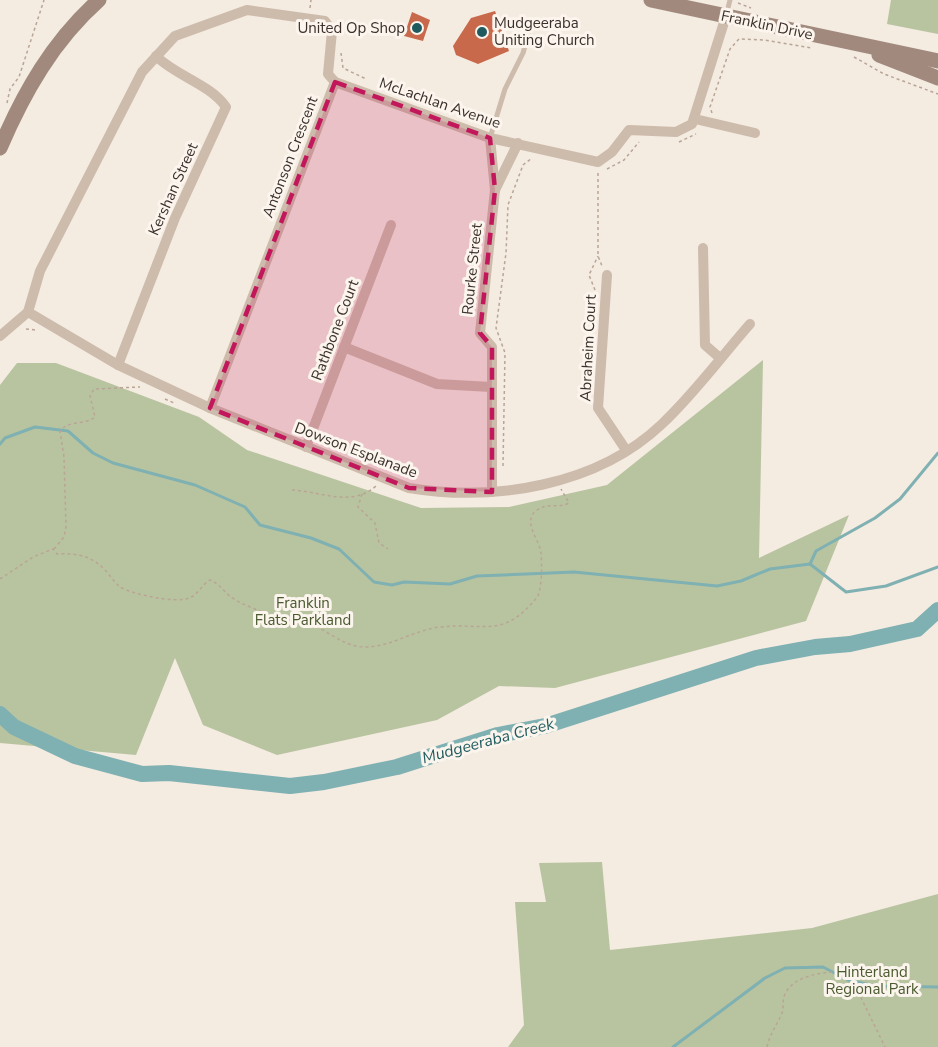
<svg xmlns="http://www.w3.org/2000/svg" width="938" height="1047" viewBox="0 0 938 1047" font-family="'Nunito Sans',sans-serif">
<style>
.green{fill:#b8c4a0}
.lines{fill:none;stroke-linecap:round;stroke-linejoin:round}
.stream{stroke:#7fb0b2;stroke-width:3}
.river{stroke:#7fb0b2;stroke-width:16}
.building{fill:#c8694b}
.path{stroke:#b9a596;stroke-width:1.5;stroke-dasharray:3 3;stroke-linecap:butt}
.lane{stroke:#cdbbac;stroke-width:5}
.street{stroke:#cdbbac;stroke-width:10}
.secondary{stroke:#a18a7d;stroke-width:15}
.marked{fill:#c2185b;fill-opacity:0.2;stroke:#c2185b;stroke-width:4.5;stroke-dasharray:12 8;stroke-linejoin:round}
.poi-dot{fill:#1f5a5e;stroke:#fbf5ee;stroke-width:2}
.labels{text-anchor:middle;dominant-baseline:central;stroke-width:6;stroke-linejoin:round;paint-order:stroke}
.poi-label{font-size:15px;fill:#3b302b;stroke:#fbf5ee;text-anchor:start}
.street-label{font-size:15px;fill:#3b302b;stroke:#fbf5ee}
.park-label{font-size:15px;fill:#4a5a2e;stroke:#fbf5ee}
.water-label{font-size:16px;font-style:italic;fill:#1f5a5e;stroke:#fbf5ee}
</style>
<rect width="100%" height="100%" fill="#f4ebe1"/>
<!-- green -->
<g class="green">
<path d="M891,0h47v34l-51,-10z"/>
<path d="M763,360l-4,198 90,-43 -43,106 -251,67 -56,-2 -62,34 -160,35 -74,-30 -28,-67 -39,97 -136,-12v-358l17,-22h39l143,54 48,33 174,58 88,-1 98,-22z"/>
<path d="M602,862l8,88 202,-22 126,-34v153h-430l16,-22 -9,-123h31l-7,-39z"/>
</g>
<g class="lines">
<!-- stream -->
<g class="stream">
<path d="M0,444l5,-6 30,-11 33,4 25,22 20,10 82,22 50,22 15,18 51,13 28,11 35,33 18,3 12,-3 46,2 27,-8 97,-4 143,14 24,-5 29,-12 40,-5 36,28 40,-6 52,-19"/>
<path d="M810,564l6,-13 59,-33 25,-19 38,-46"/>
<path d="M673,1047l92,-69 20,-10 38,-1 25,13 27,6 63,1"/>
</g>
<!-- river -->
<path class="river" d="M0,714l14,13 61,29 67,18 27,-1 121,13 34,-4 73,-15 101,-32 47,-9 211,-68 59,-11 35,-3 67,-15 21,-19"/>
</g>
<!-- building -->
<g class="building">
<path d="M495,11l14,40 -31,13 -22,-9 -3,-9 18,-28z"/>
<path d="M412,12l18,8 -7,21 -19,-5z"/>
</g>
<g class="lines">
<!-- path -->
<g class="path">
<path d="M738,3l13,5"/>
<path d="M310,8l1,-8"/>
<path d="M341,53l2,15 21,10 -1,3"/>
<path d="M854,57l30,17 54,20"/>
<path d="M7,103l3,-14 9,-12 25,-77"/>
<path d="M712,113l-2,-6 20,-58 9,-10 25,1 47,8"/>
<path d="M679,142l17,-8"/>
<path d="M607,169l17,-9 15,-18"/>
<path d="M598,173v83l4,10"/>
<path d="M595,290l-6,-15 9,-19"/>
<path d="M26,329l10,1"/>
<path d="M165,399l9,4"/>
<path d="M503,466l2,-113 -9,-25 10,-75 2,-48 15,-40 9,-7"/>
<path d="M292,490c28,1 59,18 84,-4"/>
<path d="M362,494l-4,13 17,16 4,20 9,6"/>
<path d="M54,549l10,-12 2,-10 -2,-70 -4,-25c8,-13 24,-6 35,-15l-5,-21 4,-7 46,-2"/>
<path d="M0,579l33,-22 20,-8 4,5c18,-1 33,1 47,15 6,6 10,13 16,18 12,7 56,17 69,11 9,-3 13,-14 21,-18 10,4 13,11 21,17 11,8 28,13 41,19 13,6 27,2 40,8 17,8 33,23 53,23 26,0 49,-17 75,-20 45,-5 63,13 98,-31 4,-11 4,-30 3,-43 -1,-13 -20,-32 -4,-43 11,-8 21,-1 32,-7l-8,-14"/>
<path d="M767,1047c3,-14 10,-22 15,-34 2,-6 0,-13 3,-19 10,-21 43,-22 63,-23l37,76"/>
</g>
<!-- lane -->
<g class="lane">
<path d="M726,16l4,-16"/>
<path d="M490,138l15,-49 18,-36 9,-32"/>
</g>
<!-- street -->
<g class="street">
<path d="M335,82l155,56 108,24 14,-10 17,-22 47,2 16,-8 34,-108"/>
<path d="M695,119l60,14"/>
<path d="M490,138l5,52 -15,143 12,14v145"/>
<path d="M495,190l23,-47"/>
<path d="M703,248l2,97 15,13"/>
<path d="M607,275l-9,133 28,42"/>
<path d="M28,312l90,53 92,43 199,80c85,14 188,-2 253,-64 32,-30 59,-67 88,-100"/>
<path d="M0,336l28,-24 12,-41 102,-199 33,-36 72,-26 78,11 7,10 -4,43 7,8"/>
<path d="M344,347l93,37 54,3"/>
<path d="M118,365l57,-147 51,-111c-16,-23 -50,-31 -70,-51"/>
<path d="M210,408l125,-326"/>
<path d="M306,447l85,-222"/>
</g>
<!-- secondary -->
<g class="secondary">
<path d="M651,0l287,61"/>
<path d="M879,55l59,23"/>
<path d="M0,148c24,-56 53,-107 99,-148"/>
</g>
</g>
<!-- marked area -->
<path class="marked" d="M335,82l155,56 5,52 -15,143 12,14v145l-83,-4 -199,-80z"/>
<!-- markers -->
<g class="poi-dot">
<circle cx="417" cy="28" r="6"/>
<circle cx="482" cy="32" r="6"/>
</g>
<g class="labels">
<!-- poi labels -->
<g class="poi-label">
<text x="494" y="23">Mudgeeraba<tspan x="494" dy="17">Uniting Church</tspan></text>
<text x="405" y="28" text-anchor="end">United Op Shop</text>
</g>
<!-- street labels -->
<g class="street-label">
<text transform="translate(767 25) rotate(12)">Franklin Drive</text>
<text transform="translate(440 103) rotate(19)">McLachlan Avenue</text>
<text transform="translate(290 157) rotate(-69)">Antonson Crescent</text>
<text transform="translate(173 189) rotate(-66)">Kershan Street</text>
<text transform="translate(472 269) rotate(-84)">Rourke Street</text>
<text transform="translate(335 330) rotate(-69)">Rathbone Court</text>
<text transform="translate(588 348) rotate(-87)">Abraheim Court</text>
<text transform="translate(356 450) rotate(21)">Dowson Esplanade</text>
</g>
<!-- park labels -->
<g class="park-label">
<text x="303" y="603">Franklin<tspan x="303" dy="17">Flats Parkland</tspan></text>
<text x="872" y="972">Hinterland<tspan x="872" dy="17">Regional Park</tspan></text>
</g>
<!-- water labels -->
<g class="water-label">
<text transform="translate(488 741) rotate(-15)">Mudgeeraba Creek</text>
</g>
</g>
</svg>
